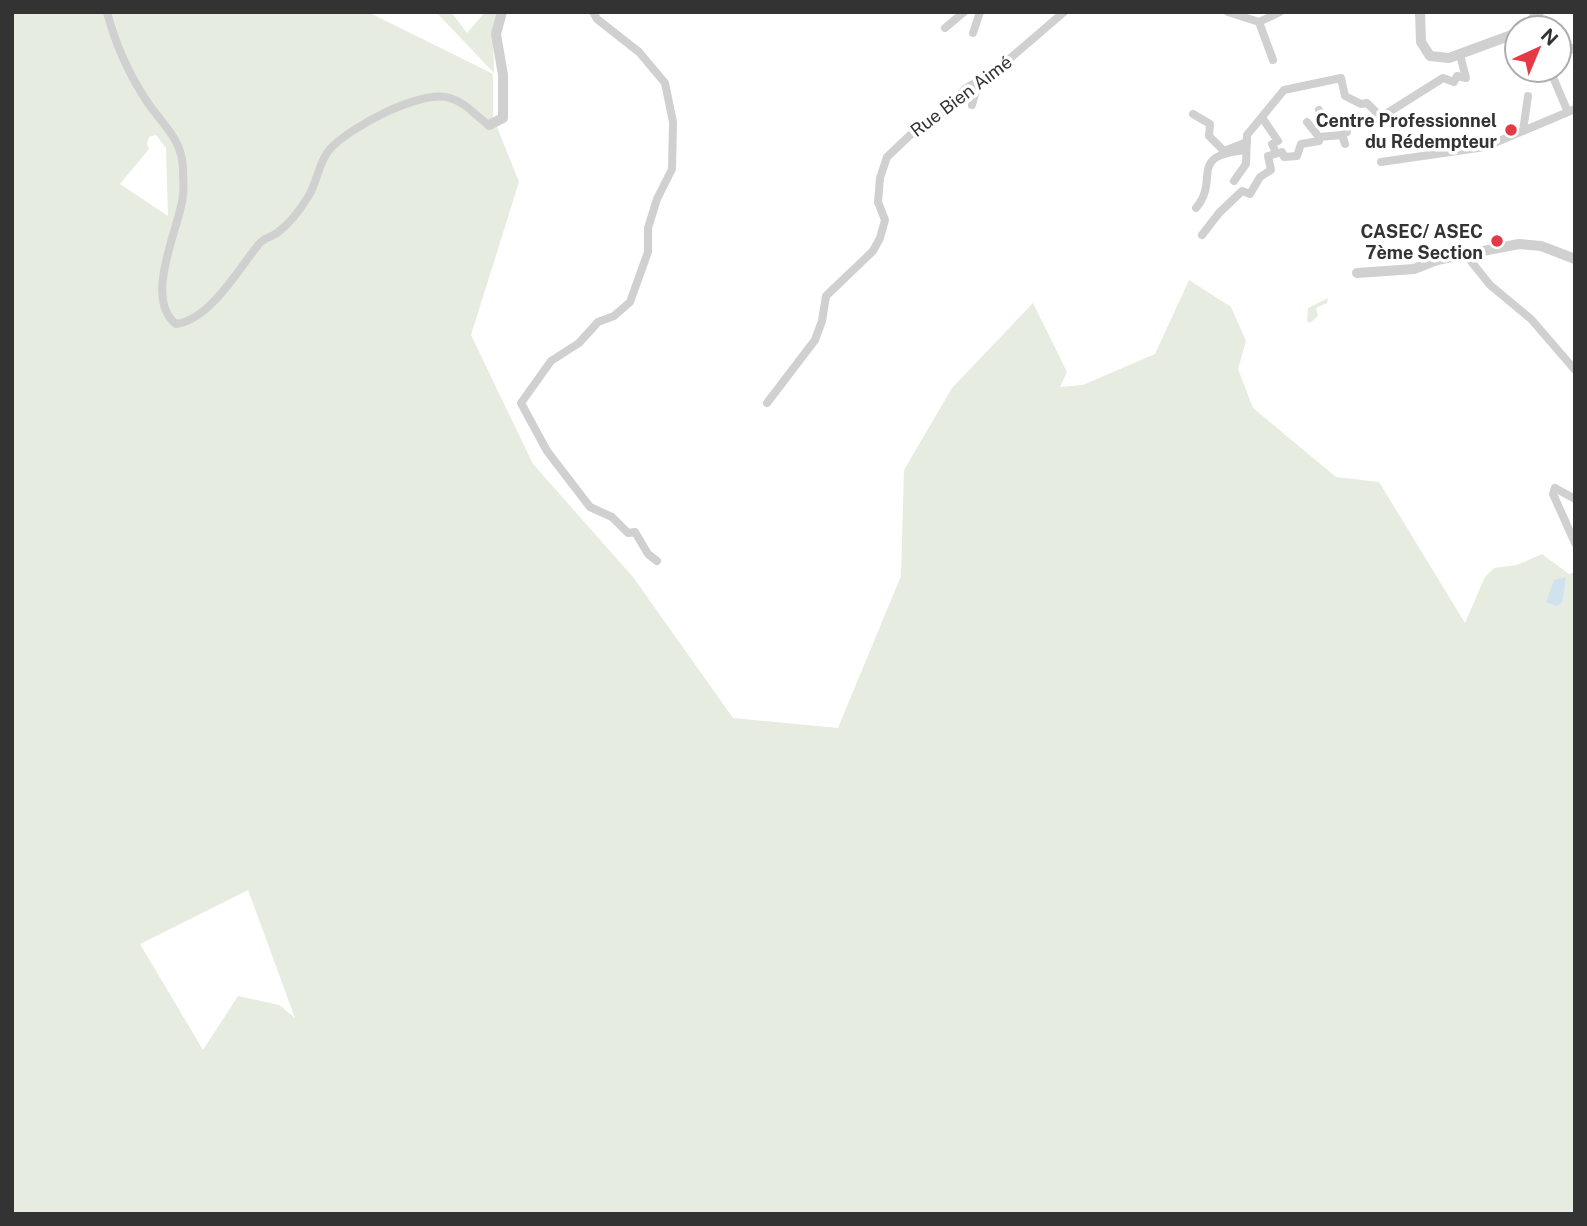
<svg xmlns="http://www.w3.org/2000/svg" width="1587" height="1226" viewBox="0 0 1587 1226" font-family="'Public Sans',sans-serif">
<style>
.green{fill:#e6ecdf;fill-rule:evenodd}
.water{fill:#cfe2ee}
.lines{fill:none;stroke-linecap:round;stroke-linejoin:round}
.minor{stroke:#d0d0d0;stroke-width:8}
.tertiary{stroke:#d0d0d0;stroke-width:10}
.poi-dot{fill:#e63946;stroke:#fff;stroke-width:2.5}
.labels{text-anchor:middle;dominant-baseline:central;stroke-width:7;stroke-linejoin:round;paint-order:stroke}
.street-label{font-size:18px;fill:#333;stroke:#fff}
.poi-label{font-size:18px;font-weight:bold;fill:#333;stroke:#fff;text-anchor:end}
</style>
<rect width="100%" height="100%" fill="#fff"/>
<!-- green -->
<g class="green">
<path d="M12,12h356l125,62v43l26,65 -48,153 62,129 100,113 100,141 105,10 63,-152 3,-106 48,-82 81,-85 34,69 -7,15 23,-2 72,-31 34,-74 42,27 15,34 -8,28 15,39 83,69 43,5 86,141 20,-46 9,-9 23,-3 25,-11 27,20 6,-2v642h-1563zM156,135l10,13 2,68 -48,-32 29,-35 -2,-5 2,-7zM248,890l47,128 -16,-13 -41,-9 -35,54 -63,-106z"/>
<path d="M436,12h15l16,21 18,-21h13l-5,18 1,43z"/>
<path d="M1328,298l-1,5 -11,5 2,8 -8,7 -3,-2 1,-13z"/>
</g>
<!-- water -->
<path class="water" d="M1566,577l-4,26 -6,3 -10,-4 8,-22z"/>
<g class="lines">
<!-- minor -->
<g class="minor">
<path d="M107,12c8,31 22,62 39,88 16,25 36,37 37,69 0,9 1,18 0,27 -4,33 -40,102 -7,128 34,-4 63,-56 83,-80 5,-6 12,-7 18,-11 12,-9 23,-23 31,-36 10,-16 10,-34 22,-48 20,-22 91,-60 120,-51 17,5 25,18 39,27"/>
<path d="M593,12l4,7 42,33 26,31 8,39 -1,47 -15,30 -9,29v24l-18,50 -16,14 -16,6 -19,21 -28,18 -30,42 26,48 43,56 22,10 16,16 7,-1 13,22 9,7"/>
<path d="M1228,12l31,10 21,-10"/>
<path d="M1259,22l14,38"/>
<path d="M945,28l19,-16"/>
<path d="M973,33l7,-21"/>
<path d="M1559,58l16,-11"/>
<path d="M1550,70l17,40"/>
<path d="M972,105l6,-21"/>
<path d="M1319,110l3,6 12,5 7,-3 5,5 1,9 -5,3"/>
<path d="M1193,114l17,10 -1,12 15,15 23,-9"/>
<path d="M1263,119l15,22 -6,3 4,9"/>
<path d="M1307,122l12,15 23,-2 3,9"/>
<path d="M1523,131l5,-35"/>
<path d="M1381,162l104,-15 90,-38"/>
<path d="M1234,181l12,-17 1,-29 37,-45 57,-12 4,18 16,8 6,-1 14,14 62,-39 11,4 3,-6 9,2 -6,-23"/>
<path d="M1196,208c25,-30 -10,-52 50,-58"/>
<path d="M1202,235l17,-22 23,-22 8,3 10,-17 11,-7 -3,-14 14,-4 2,5 13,-1 4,-12 18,-3v-4"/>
<path d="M1466,255l24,30 41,34 44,51"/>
<path d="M767,403l48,-63 7,-19 4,-25 47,-45 7,-13 5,-18 -7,-18 2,-24 7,-21 38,-36 14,-6 27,-27 27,-15 71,-61"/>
<path d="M1555,488l-2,6 22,49"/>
<path d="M1555,488l20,11"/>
</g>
<!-- tertiary -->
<g class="tertiary">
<path d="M1420,12l1,30 9,14 19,2 68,-25"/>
<path d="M1524,28l15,-16"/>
<path d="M489,125l14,-7v-43l-7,-41 6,-22"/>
<path d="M1357,273l57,-4 23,-9 82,-16 22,2 34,13"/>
</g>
</g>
<!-- markers -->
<g class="poi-dot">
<circle cx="1511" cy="130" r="7"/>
<circle cx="1497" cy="241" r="7"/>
</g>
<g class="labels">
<!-- street labels -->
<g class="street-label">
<text transform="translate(961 96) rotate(-37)">Rue Bien Aimé</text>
</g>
<!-- poi labels -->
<g class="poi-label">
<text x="1497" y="120">Centre Professionnel<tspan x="1497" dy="21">du Rédempteur</tspan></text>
<text x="1483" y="231">CASEC/ ASEC<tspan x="1483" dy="21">7ème Section</tspan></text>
</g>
</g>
<!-- border -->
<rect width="1587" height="1226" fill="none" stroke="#333333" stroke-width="28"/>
<!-- north arrow -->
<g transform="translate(1538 49) rotate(44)"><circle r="33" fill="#ffffff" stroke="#adadad" stroke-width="2"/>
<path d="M0-5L12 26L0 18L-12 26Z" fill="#e63946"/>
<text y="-10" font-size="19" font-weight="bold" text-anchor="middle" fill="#333333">N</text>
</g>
</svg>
